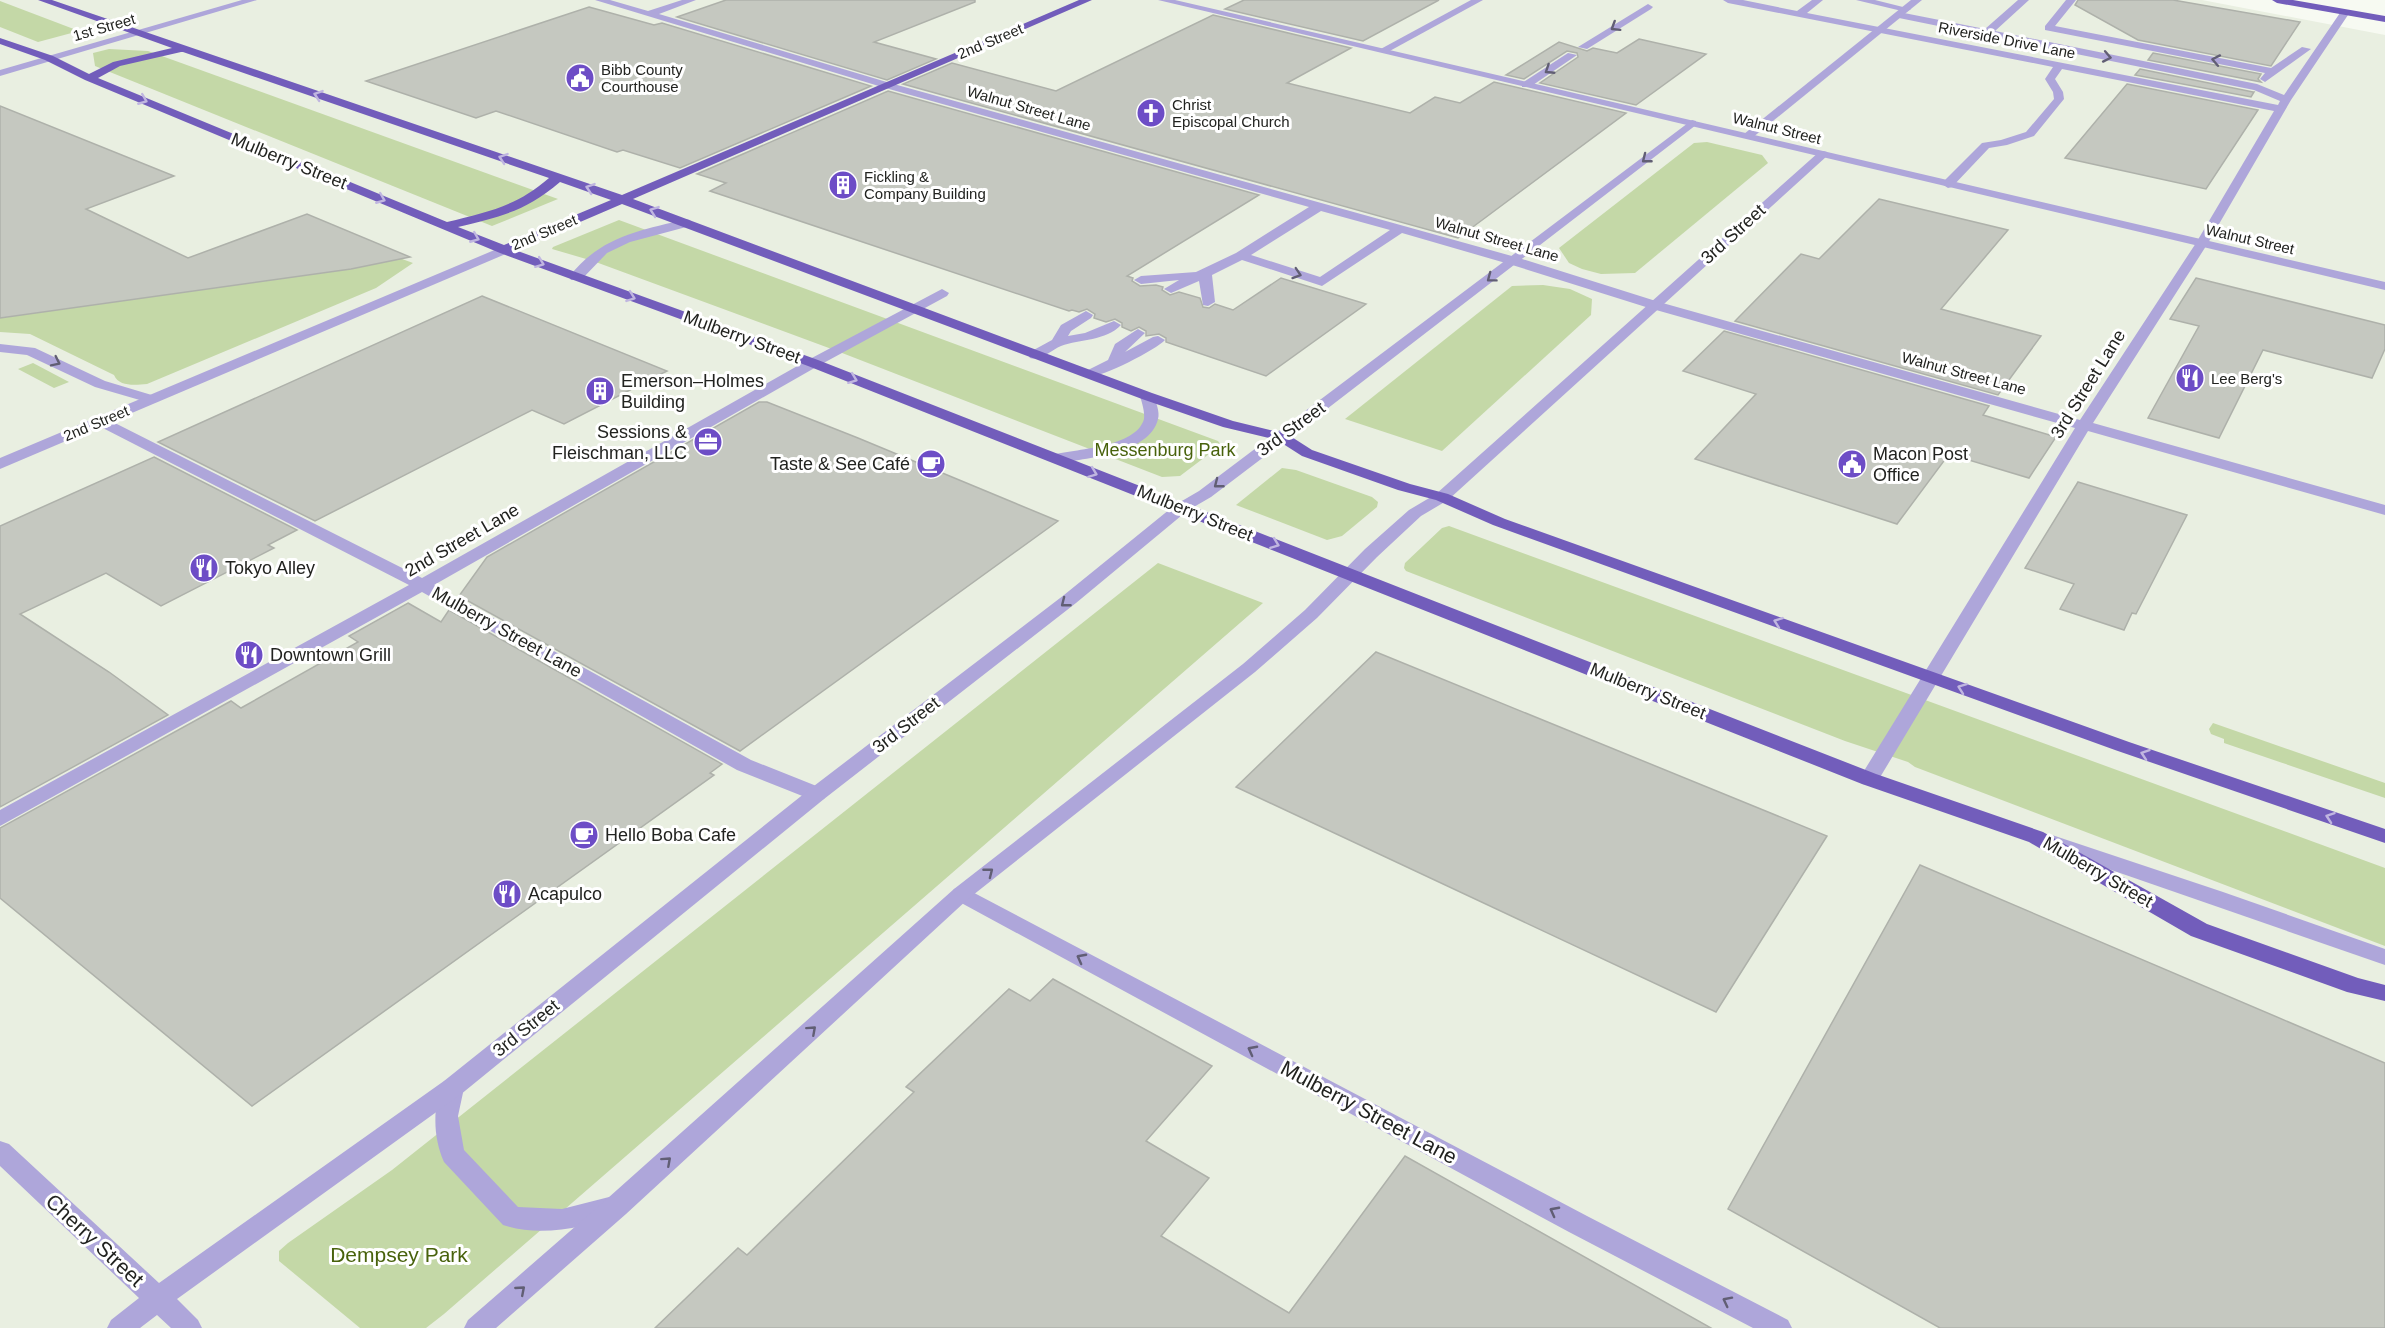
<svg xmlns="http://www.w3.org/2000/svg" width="2385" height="1328" viewBox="0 0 2385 1328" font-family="Arial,sans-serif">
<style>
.built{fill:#e9efe1}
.green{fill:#c4d8a7}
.building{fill:#c5c8c0;stroke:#aeb1aa;stroke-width:1.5}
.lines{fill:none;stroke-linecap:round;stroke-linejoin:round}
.service{fill:#aea6da;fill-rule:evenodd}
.minor{fill:#aea6da;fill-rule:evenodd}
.tertiary{fill:#aea6da;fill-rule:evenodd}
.primary{fill:#725dbb;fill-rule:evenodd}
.oneway{stroke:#615e74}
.oneway2{stroke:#c0b6e0}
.labels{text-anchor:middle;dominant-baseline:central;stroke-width:6;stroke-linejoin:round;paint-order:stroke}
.far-street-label{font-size:15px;fill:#222320;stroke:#fff}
.far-poi-label{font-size:15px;fill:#222320;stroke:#fff;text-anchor:start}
.street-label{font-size:18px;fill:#222320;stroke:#fff}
.poi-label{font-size:18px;fill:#222320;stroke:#fff;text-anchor:start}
.park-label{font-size:18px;fill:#48620c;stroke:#fff}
.near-street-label{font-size:21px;fill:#222320;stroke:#fff}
.near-park-label{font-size:21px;fill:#48620c;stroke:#fff}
</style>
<rect width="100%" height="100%" fill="#f7faf2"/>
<!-- built -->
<path class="built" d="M0,0h2202l183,35v1293h-2385z"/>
<!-- green -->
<g class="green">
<path d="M0,1l79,30 -41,11 -38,-15z"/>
<path d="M109,49l39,2 410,148 -66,27 -397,-160 -2,-13z"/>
<path d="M1707,142l55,13 6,8 -133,110 -34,1 -19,-5 -13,-6 -10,-15 135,-105z"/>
<path d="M619,220l599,221 3,4 -41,31 -18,1 -325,-126 -244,-90 -41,-12 1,-2z"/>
<path d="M394,256l19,7 -37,25 -229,96c-12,1 -28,3 -33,-9l-84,-41 -30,-2v-14l351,-49z"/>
<path d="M1543,285l27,4 22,10 -1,16 -149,136 -97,-32 167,-133z"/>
<path d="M33,363l36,19 -15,6 -36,-19z"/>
<path d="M1282,468l14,2 76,27 6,5 -1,5 -35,29 -15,4 -91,-35z"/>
<path d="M1449,526l936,342v78l-470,-179 -7,-5 -63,-21 -439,-170 -2,-3 1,-5 37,-35z"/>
<path d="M1158,563l105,40 -819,711 -18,14h-66l-81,-67v-10l9,-8 104,-73z"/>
<path d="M2213,723l172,60v15l-161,-55v-4l-13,-5 -2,-5z"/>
</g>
<!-- building -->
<g class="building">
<path d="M726,0h249v2l-101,40 62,17 -49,21 -210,-63z"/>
<path d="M1244,0h195l-76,41 -138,-32z"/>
<path d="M2078,0h95l127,22 -29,44 -133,-26 -63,-35z"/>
<path d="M589,7l65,18 8,-2 209,63 -191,82 -57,-18 -6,2 -121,-41 -20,7 -110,-37z"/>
<path d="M1213,15l138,33 -64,35 123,30 25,-16 25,6 34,-21 132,31 -168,125 -555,-154 49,-21 104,28z"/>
<path d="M1639,39l67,15 -70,51 -96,-22 38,-26 -1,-4 -10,-2 -43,28 -18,-4 53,-33 28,9 6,-3 24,5z"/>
<path d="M2153,53l108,21 -3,5 3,3 -113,-22z"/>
<path d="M2140,69l113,23h1l-3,5 -116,-22z"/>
<path d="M2127,84l131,26 -52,79 -141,-31z"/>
<path d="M888,91l371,104 -132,81 6,2 -1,3 8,5 16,-1 7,2 -1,3 8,5 9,-3 21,6 3,9 6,1 6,-4 18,6 48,-32 85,26 -100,72 -100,-34v-4l-7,-4 -13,2v-5l-7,-4 -8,4 -9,-4v-4l-7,-4 -9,3 -12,-4 1,-4 -8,-5 -8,3 -7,-2 -3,1 -359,-120 16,-8 -29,-9z"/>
<path d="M0,106l174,70 -88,33 102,49 119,-44 103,43 -59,12 -351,49z"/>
<path d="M1879,199l129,31 -67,79 100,27 -43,59 -263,-74 66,-67 18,5z"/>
<path d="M2196,278l189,47v24l-13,29 -109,-28 -44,88 -71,-20 51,-92 -29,-7z"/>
<path d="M482,296l185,75 -103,53 -32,-14 -217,111 -157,-79z"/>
<path d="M1724,331l265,75 -6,9 73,22 -27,41 -80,-24 -52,70 -202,-65 61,-65 -73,-23z"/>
<path d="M759,402h8l91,36 200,83 -318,230 -281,-155 28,-39z"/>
<path d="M154,457l143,73 -29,15 6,3 -113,58 -55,-33 -86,41 89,58 59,43 -168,92v-281z"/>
<path d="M2078,482l109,33 -51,99 -4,-1 -8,17 -64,-21 14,-25 -49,-16z"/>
<path d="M408,603l33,19 8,-12 273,154 -12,9 4,2 -462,331 -252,-208v-70l231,-127 10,7 117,-66 -9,-6z"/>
<path d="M1376,652l451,184 -111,176 -480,-225z"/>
<path d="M1920,865l465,198v265h-445l-212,-119z"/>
<path d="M1053,979l159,87 -66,75 63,37 -48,58 128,77 116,-157 306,172h-1056l83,-80 9,7 167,-163 -8,-5 103,-98 21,12z"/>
</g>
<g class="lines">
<!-- service -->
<g class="service">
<path d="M595,0h15l38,11 34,-11h14l-37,14 231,69 629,175 140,44 421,118 116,-177 78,-132 -212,-42 -7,10 8,13 1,7 -30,37 -27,9 -18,3 -37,39 -4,1 -6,-4 2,-3 38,-38 19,-3 25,-8 28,-33 -1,-7 -8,-13 8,-12 -325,-64 -5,-3h20l54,11 15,-11h11l-16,13 471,92 2,-4 -26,-11 -355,-72 -5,-3 5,-3 86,17 33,-29h11l-34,31 262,53 27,11 58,-85h6l2,2 -59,88 -83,143 -115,180 292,82v10l-297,-84 -212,353 -7,1 -7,-1 -3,-5 216,-351 -426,-120 -140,-44 -107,-31 -80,53 -80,-26 -30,15 3,27 -7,4 -5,-1 -4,-24 -28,12 -7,-4 15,-9 -38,4 -7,-4 7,-4 55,-4 40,-19 73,-46 -427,-120zM1321,211l69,19 -70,47 -69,-22z"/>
<path d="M1471,0h12l-97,53 -9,-2z"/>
<path d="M1856,0h19l36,9 -5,3z"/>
<path d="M2066,0h10l-21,26 216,42 31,-21 9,2 -46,33 -5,-3 5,-6 -220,-43v-4z"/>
<path d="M1648,4l5,3 -2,2 -64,40 -9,-2z"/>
<path d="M1568,53l9,2 -47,32h-8v-4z"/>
<path d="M686,219l4,1 2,3 -2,3 -60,16 -23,11 -26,27h-10l-2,-3c32,-41 70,-46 117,-58z"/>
<path d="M942,289l7,4 -2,3 -129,70 -384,219 317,175 73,29 3,5 -3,5 -7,2 -7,-2 -73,-29 -315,-178 -422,234v-16l409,-225 -314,-161 -2,-3 2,-3h10l317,160 386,-218z"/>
<path d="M1086,311l7,4 -2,3 -20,13 -3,5 17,-3 29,-12 7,4c-15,16 -41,14 -60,21 -10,4 -19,15 -31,12l-2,-3 2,-3 22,-12 9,-15z"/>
<path d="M1138,329l7,4 -20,19 28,-15 5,-1 7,4c-9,10 -68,40 -79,37l-2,-3 2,-3 22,-11 7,-16z"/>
<path d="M1147,392l7,4c2,7 6,16 4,23 -8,35 -73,40 -102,44l-5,-2 -3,-3 3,-3c23,-6 85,-7 93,-36 1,-7 -2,-16 -4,-23z"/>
<path d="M2052,835l171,57 162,57v16l-340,-118 -3,-5 3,-5z"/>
<path d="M961,886l626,330 201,104 4,8h-39l-184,-96 -615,-333 -3,-5 3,-5z"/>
<path d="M452,1079l8,2 4,7 -6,28 6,34 54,57 44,2 51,-13 9,3 3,8 -3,8c-37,12 -81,23 -119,10l-59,-63c-11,-24 -12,-57 0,-81z"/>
</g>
<!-- minor -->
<g class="minor">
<path d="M1911,0h11l-170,138h-8v-4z"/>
<path d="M1692,120l4,1v4l-373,287 -112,85 -24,14 -111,92 -252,196 -364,296 -283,204 21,21 4,8h-31l-14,-13 -17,13h-33l4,-8 28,-22 -139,-132v-25l9,3 150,139 285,-202 366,-292 254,-194 111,-90 24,-14z"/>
<path d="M1823,151l4,1v4l-379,344 -27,16 -44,41 -60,61 -62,54 -287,227 -342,315 -130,114h-32l4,-8 140,-122 346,-309 289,-225 62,-54 60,-61 44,-39 27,-16 383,-342z"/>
<path d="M0,344l35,4 70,33 50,15 2,3 -7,4 -55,-16 -68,-32 -27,-3z"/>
</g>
<!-- tertiary -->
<g class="tertiary">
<path d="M242,0h15l-257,76v-6z"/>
<path d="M1158,0h17l1210,282v8z"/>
<path d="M504,246l6,4 -2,3 -508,216v-11z"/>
</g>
<!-- primary -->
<g class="primary">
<path d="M38,0h14l570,195 457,-195h13l-459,199 519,194 81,28 54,13 25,16 98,34 38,10 57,25 624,223 256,87v14l-270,-93 -622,-225 -57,-25 -38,-10 -96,-34 -25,-16 -54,-13 -81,-28 -520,-195 -107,46 303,110 1058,414 167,58 164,92 151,54 27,7v16l-38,-9 -156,-56 -162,-94 -167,-58 -1054,-418 -308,-113 -415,-173 -40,-20 -45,-16v-6l53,18 36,18 24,-12 59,-14zM181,52h2l366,126c-32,28 -61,34 -102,44l-349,-144 22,-12zM560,182l51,18 -107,45 -46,-18c43,-11 67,-15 102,-45z"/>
<path d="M2272,0h21l92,16v6l-108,-19z"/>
</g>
</g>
<!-- one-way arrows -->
<defs><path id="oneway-chevron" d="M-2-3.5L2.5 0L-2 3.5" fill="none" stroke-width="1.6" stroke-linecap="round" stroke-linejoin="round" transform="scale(1.5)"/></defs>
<g class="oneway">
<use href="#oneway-chevron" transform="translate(1615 27) rotate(148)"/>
<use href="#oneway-chevron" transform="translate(2107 57) rotate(11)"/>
<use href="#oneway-chevron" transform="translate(2216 60) rotate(-169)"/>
<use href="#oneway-chevron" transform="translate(1549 70) rotate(147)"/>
<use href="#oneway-chevron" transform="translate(1646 159) rotate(142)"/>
<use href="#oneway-chevron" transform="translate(1297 274) rotate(18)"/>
<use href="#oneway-chevron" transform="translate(1491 278) rotate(143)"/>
<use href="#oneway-chevron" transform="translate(56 362) rotate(26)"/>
<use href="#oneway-chevron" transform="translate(1218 484) rotate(142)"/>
<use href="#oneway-chevron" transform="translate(1065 603) rotate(142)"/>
<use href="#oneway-chevron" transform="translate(989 872) rotate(-38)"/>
<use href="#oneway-chevron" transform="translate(1081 958) rotate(-152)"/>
<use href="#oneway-chevron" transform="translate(812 1030) rotate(-42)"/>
<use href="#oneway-chevron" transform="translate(1252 1050) rotate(-152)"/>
<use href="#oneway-chevron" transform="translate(667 1161) rotate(-42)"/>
<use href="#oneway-chevron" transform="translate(1554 1211) rotate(-152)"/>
<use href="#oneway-chevron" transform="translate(521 1290) rotate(-41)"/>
<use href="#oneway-chevron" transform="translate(1727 1301) rotate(-153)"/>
</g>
<g class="oneway2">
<use href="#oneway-chevron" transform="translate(318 95) rotate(-161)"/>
<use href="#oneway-chevron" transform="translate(143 100) rotate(22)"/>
<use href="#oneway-chevron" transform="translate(503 158) rotate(-161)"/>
<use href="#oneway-chevron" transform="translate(590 188) rotate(-161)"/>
<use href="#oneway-chevron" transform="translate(381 199) rotate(22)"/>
<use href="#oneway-chevron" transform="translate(654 211) rotate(-160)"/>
<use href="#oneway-chevron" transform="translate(475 238) rotate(22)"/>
<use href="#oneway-chevron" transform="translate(540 263) rotate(21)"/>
<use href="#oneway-chevron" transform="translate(631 297) rotate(20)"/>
<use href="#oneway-chevron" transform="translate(853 379) rotate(21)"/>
<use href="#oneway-chevron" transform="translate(1093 473) rotate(21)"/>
<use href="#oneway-chevron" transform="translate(1275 544) rotate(21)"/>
<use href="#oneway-chevron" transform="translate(1778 622) rotate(-160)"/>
<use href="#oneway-chevron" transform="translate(1962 688) rotate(-160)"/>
<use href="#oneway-chevron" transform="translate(2145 754) rotate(-161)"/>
<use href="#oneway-chevron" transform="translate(2330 817) rotate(-161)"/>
</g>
<!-- icons -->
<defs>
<g id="civic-disc" transform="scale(1.5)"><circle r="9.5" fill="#6d4dc6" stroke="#fff"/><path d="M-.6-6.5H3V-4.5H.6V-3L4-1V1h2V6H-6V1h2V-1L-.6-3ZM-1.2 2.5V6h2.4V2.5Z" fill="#fff"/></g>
<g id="church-disc" transform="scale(1.5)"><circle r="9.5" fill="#6d4dc6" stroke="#fff"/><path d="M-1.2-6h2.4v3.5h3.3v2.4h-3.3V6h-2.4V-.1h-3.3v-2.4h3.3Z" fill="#fff"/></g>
<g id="building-disc" transform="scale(1.5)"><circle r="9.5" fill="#6d4dc6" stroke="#fff"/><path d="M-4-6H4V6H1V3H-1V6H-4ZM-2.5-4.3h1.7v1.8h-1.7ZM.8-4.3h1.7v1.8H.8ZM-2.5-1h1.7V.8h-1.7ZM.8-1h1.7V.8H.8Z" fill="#fff"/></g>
<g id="restaurant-disc" transform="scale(1.5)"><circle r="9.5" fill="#6d4dc6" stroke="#fff"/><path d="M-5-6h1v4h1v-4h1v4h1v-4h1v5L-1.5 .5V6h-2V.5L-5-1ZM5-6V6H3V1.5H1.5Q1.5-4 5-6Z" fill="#fff"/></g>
<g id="office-disc" transform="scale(1.5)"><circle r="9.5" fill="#6d4dc6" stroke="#fff"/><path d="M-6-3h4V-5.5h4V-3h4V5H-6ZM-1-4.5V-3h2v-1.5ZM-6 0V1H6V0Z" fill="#fff"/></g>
<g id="cafe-disc" transform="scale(1.5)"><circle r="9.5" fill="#6d4dc6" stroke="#fff"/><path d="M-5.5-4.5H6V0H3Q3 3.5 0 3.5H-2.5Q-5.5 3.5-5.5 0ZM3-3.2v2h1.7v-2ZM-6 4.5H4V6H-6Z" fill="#fff"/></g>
</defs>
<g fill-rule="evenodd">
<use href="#civic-disc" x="580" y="78"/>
<use href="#church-disc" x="1151" y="113"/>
<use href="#building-disc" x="843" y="185"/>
<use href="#restaurant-disc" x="2190" y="378"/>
<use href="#building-disc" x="600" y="391"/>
<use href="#office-disc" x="708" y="442"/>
<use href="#cafe-disc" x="931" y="464"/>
<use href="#civic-disc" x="1852" y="464"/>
<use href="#restaurant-disc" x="204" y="568"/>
<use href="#restaurant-disc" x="249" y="655"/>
<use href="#cafe-disc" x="584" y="835"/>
<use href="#restaurant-disc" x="507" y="894"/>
</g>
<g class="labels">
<!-- far-street labels -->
<g class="far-street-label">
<text transform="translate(104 27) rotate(-16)">1st Street</text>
<text transform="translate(2007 40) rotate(11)">Riverside Drive Lane</text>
<text transform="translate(990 41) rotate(-23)">2nd Street</text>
<text transform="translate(1029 108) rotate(16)">Walnut Street Lane</text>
<text transform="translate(1777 128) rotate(14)">Walnut Street</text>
<text transform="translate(544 232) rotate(-23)">2nd Street</text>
<text transform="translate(1497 239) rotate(16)">Walnut Street Lane</text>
<text transform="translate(2250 239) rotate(13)">Walnut Street</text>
<text transform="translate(1964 373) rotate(15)">Walnut Street Lane</text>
<text transform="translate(96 423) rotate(-23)">2nd Street</text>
</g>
<!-- far-poi labels -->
<g class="far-poi-label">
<text x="601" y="69">Bibb County<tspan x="601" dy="17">Courthouse</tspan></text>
<text x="1172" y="104">Christ<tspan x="1172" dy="17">Episcopal Church</tspan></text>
<text x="864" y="176">Fickling &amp;<tspan x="864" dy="17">Company Building</tspan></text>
<text x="2211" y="378">Lee Berg's</text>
</g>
<!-- street labels -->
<g class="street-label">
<text transform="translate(289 161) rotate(22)">Mulberry Street</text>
<text transform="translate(1733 234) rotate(-42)">3rd Street</text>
<text transform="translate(742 337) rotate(20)">Mulberry Street</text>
<text transform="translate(2088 384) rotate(-58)">3rd Street Lane</text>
<text transform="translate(1291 429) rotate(-36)">3rd Street</text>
<text transform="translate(1195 513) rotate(22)">Mulberry Street</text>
<text transform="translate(462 540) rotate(-30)">2nd Street Lane</text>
<text transform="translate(507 632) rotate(29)">Mulberry Street Lane</text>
<text transform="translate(1648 691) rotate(22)">Mulberry Street</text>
<text transform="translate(906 725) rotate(-38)">3rd Street</text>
<text transform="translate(2098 872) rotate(30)">Mulberry Street</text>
<text transform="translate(526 1028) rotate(-39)">3rd Street</text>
</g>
<!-- poi labels -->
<g class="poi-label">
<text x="621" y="381">Emerson–Holmes<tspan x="621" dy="21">Building</tspan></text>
<text x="687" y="432" text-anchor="end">Sessions &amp;<tspan x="687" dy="21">Fleischman, LLC</tspan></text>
<text x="1873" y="454">Macon Post<tspan x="1873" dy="21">Office</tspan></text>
<text x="910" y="464" text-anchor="end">Taste &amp; See Café</text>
<text x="225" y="568">Tokyo Alley</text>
<text x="270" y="655">Downtown Grill</text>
<text x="605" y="835">Hello Boba Cafe</text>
<text x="528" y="894">Acapulco</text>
</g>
<!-- park labels -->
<g class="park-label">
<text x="1165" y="450">Messenburg Park</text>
</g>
<!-- near-street labels -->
<g class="near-street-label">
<text transform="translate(1369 1112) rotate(28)">Mulberry Street Lane</text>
<text transform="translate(95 1240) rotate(43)">Cherry Street</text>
</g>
<!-- near-park labels -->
<g class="near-park-label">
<text x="399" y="1254">Dempsey Park</text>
</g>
</g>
</svg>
